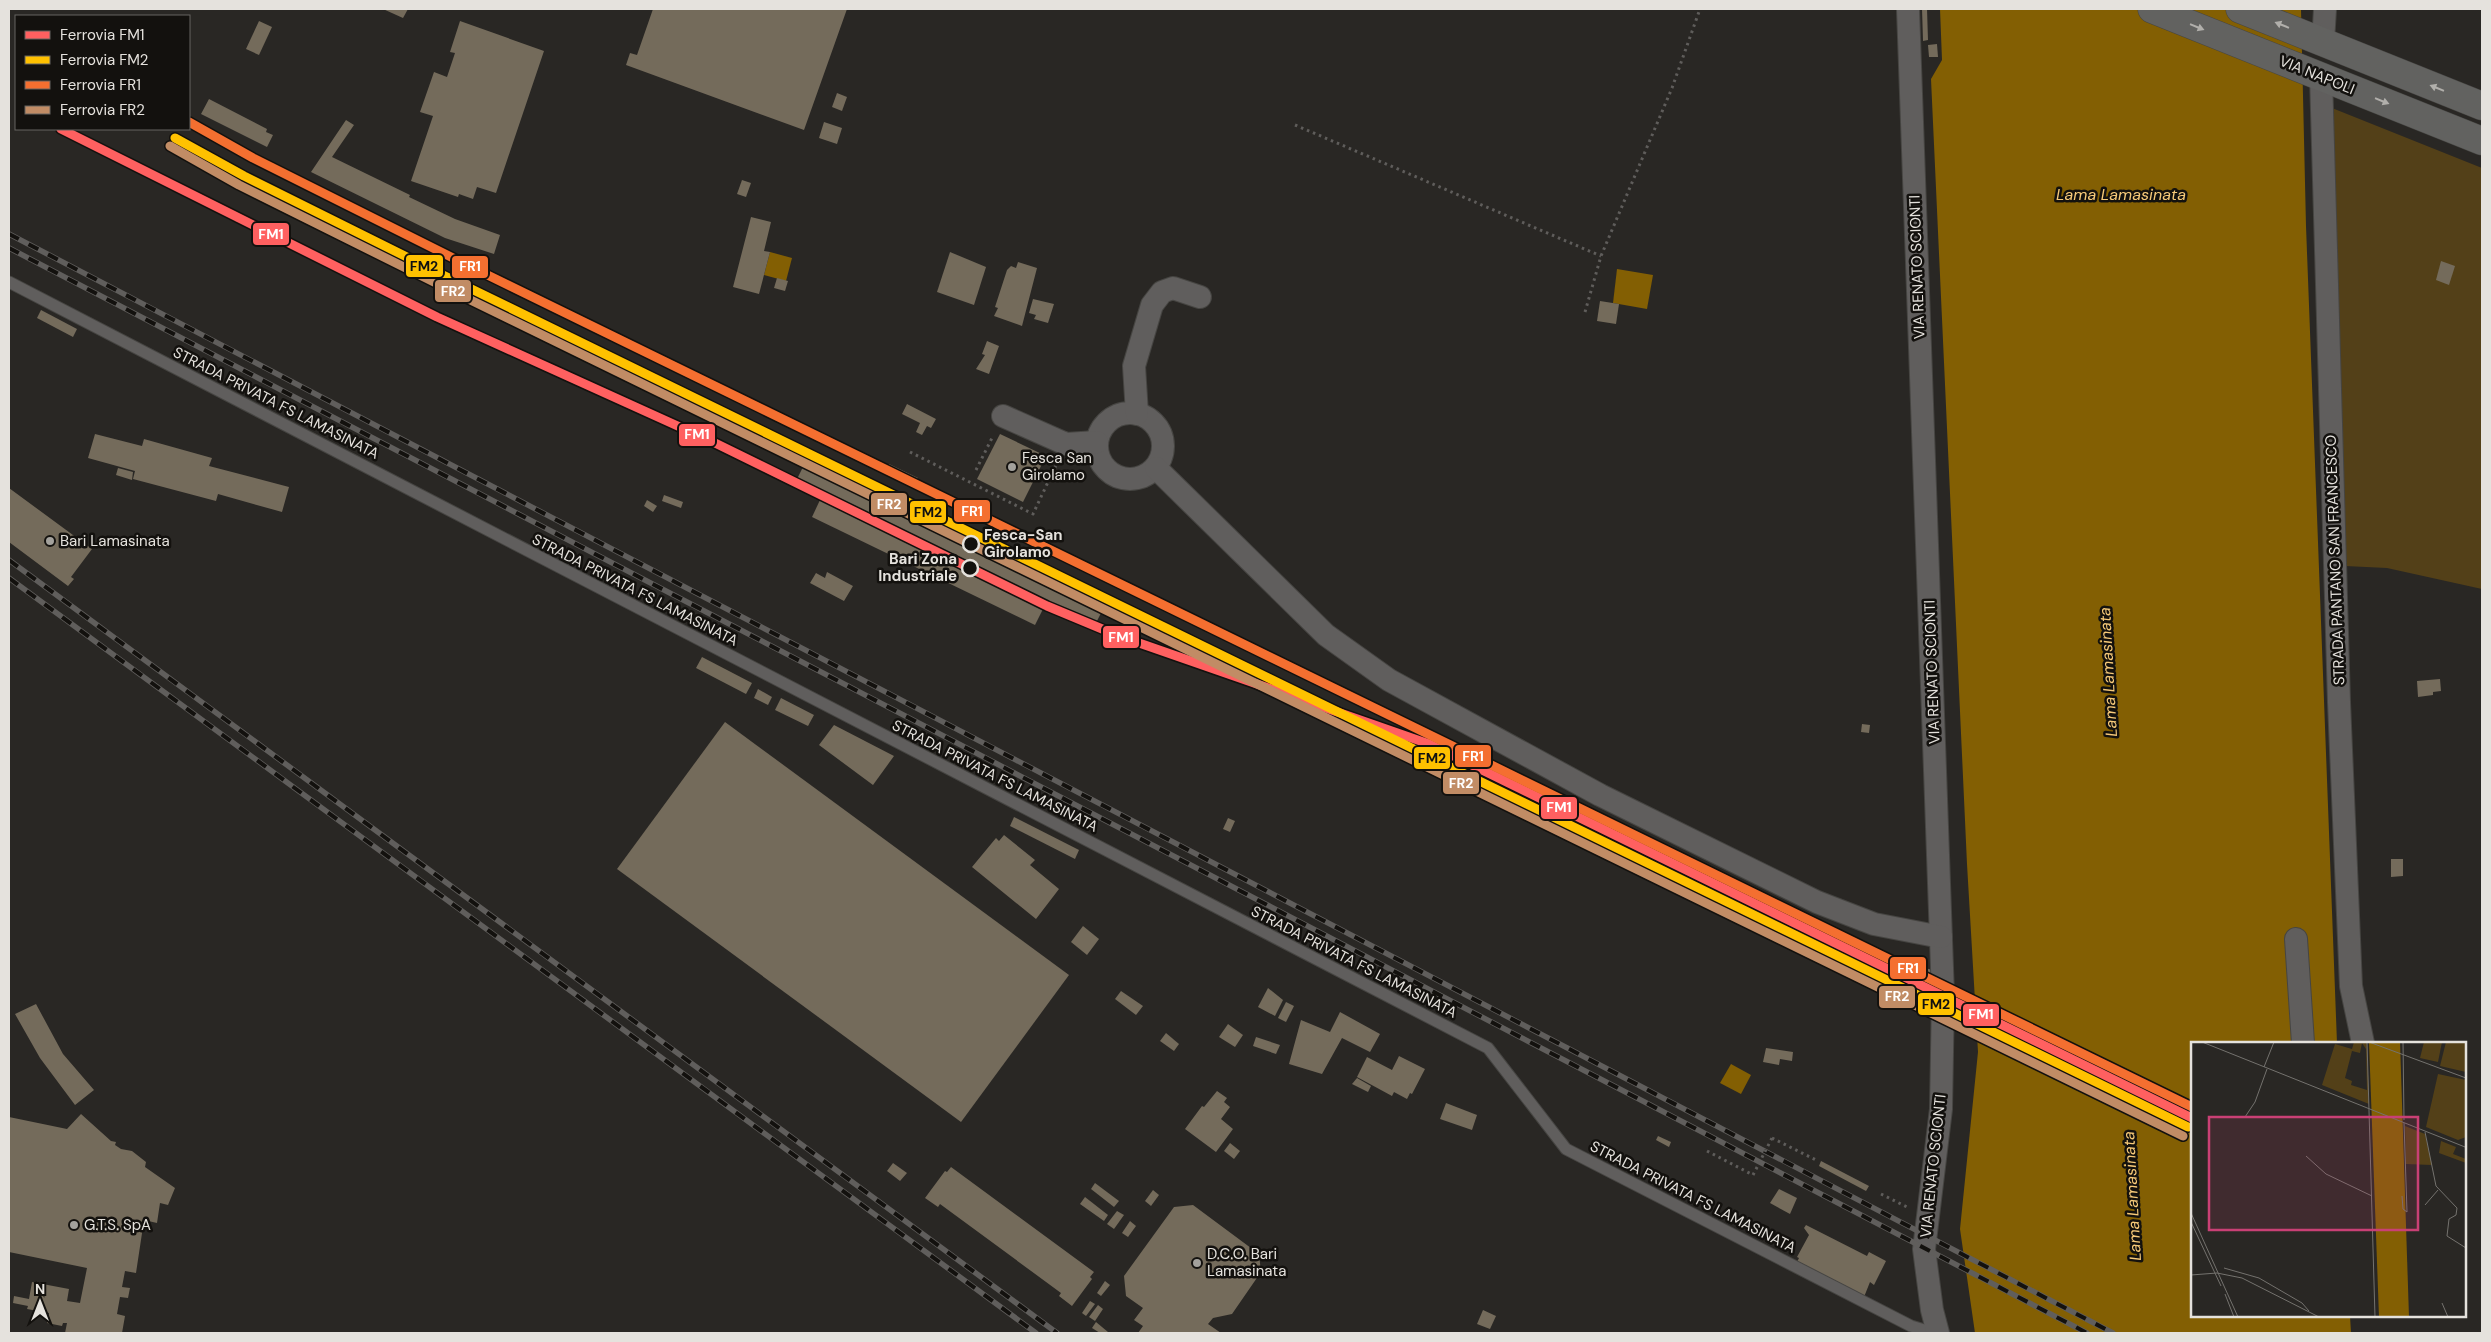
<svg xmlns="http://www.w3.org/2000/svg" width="2491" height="1342" viewBox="0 0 2491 1342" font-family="'DM Sans',sans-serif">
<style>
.green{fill:#534018}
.water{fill:#835f03}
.building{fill:#746b5b}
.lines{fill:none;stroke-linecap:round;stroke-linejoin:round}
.service-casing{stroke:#464542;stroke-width:13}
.minor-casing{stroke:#464542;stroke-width:24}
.secondary-casing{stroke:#464542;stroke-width:29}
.path{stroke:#5f5d5b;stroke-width:3;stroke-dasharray:2.5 4;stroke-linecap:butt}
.service{stroke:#605e5d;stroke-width:11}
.minor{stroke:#605e5d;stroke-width:22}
.secondary{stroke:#626260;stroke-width:28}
.rail-casing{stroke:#605e5c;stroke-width:5.5}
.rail{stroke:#13110e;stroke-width:4;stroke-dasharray:11;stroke-linecap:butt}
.path-bridge{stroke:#5f5d5b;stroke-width:3;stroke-dasharray:2.5 4;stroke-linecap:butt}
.rail-1-casing{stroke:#13110e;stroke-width:12}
.rail-2-casing{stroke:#13110e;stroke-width:12}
.rail-3-casing{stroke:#13110e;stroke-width:12}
.rail-4-casing{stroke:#13110e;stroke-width:12}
.rail-1{stroke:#ff6060;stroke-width:9}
.rail-2{stroke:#ffc100;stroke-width:9}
.rail-3{stroke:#f46f30;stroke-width:9}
.rail-4{stroke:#c18c65;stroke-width:9}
.oneway{fill:#b1afab}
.poi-dot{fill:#a3a19c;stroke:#13110e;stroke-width:2}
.stop-dot{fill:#13110e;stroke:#e5e2dd;stroke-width:2.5}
.labels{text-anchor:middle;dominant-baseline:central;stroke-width:5;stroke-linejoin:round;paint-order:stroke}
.street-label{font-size:15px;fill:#e5e2dd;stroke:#13110e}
.poi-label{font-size:15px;fill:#e5e2dd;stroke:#13110e;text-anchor:start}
.stop-label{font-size:15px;font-weight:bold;fill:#e5e2dd;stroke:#13110e;text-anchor:start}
.water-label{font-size:16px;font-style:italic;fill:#f7ca79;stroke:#13110e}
.inset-road{fill:none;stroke:#74726e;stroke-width:1}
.view{fill:#c94075;fill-opacity:0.15;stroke:#c94075;stroke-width:2.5}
.inset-edge{fill:none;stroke:#e5e2dd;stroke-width:2.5}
.line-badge{stroke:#13110e;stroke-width:2}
.badge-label{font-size:14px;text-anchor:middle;font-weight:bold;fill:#fff}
.pale-badge-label{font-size:14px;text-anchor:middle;font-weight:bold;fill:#111}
</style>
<rect width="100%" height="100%" fill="#292724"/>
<!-- green -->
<path class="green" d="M2327,106l155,62v421l-95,-21 -42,-2z"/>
<!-- water -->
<g class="water">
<path d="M1940,9h361l5,217 31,817h-145v273h158l1,17h-376l-15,-104 18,-177 -11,-188 -36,-785 11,-19z"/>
<path d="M770,252l22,6 -6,23 -22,-6z"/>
<path d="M1617,269l36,6 -6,34 -34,-6z"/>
<path d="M1731,1064l20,11 -10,19 -21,-11z"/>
</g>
<!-- building -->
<g class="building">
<path d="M383,9h25l-5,9z"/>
<path d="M653,9h194l-43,121 -178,-65 4,-12 7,2z"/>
<path d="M1922,9h5l1,31 -5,1z"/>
<path d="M259,21l13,6 -13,28 -13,-6z"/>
<path d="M460,21l84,30 -48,142 -19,-6 -4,12 -14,-5 -1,3 -47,-16 22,-65 -13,-4 14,-40 13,5 8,-24 -5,-1z"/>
<path d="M1937,44l1,13h-9l-1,-12z"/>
<path d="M837,93l10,4 -5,14 -10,-4z"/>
<path d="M209,99l58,30 -1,3 7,3 -6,12 -66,-33z"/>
<path d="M346,120l8,5 -22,32 78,38 -1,2 46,22 45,16 -6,19 -49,-16 -134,-66z"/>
<path d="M824,122l18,6 -5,16 -18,-6z"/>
<path d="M742,180l9,3 -5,14 -9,-3z"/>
<path d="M751,217l20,5 -7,29 6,1 -11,42 -26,-7z"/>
<path d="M950,252l36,15 -12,38 -37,-13z"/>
<path d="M2441,261l14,5 -6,19 -13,-5z"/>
<path d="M1018,262l19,6 -15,58 -28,-10 4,-8 -3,-1 12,-37 4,-4 5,2z"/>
<path d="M777,278l11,3 -3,10 -11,-3z"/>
<path d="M1033,299l21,5 -6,19 -14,-4 2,-4 -7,-2z"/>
<path d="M1600,301l19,3 -3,20 -19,-3z"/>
<path d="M41,310l36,19 -4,8 -36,-19z"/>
<path d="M987,341l12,5 -10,28 -13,-5 9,-14 -3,-1z"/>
<path d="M907,404l29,15 -5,9 -4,-2 -5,9 -6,-3 4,-9 -18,-9z"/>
<path d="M95,434l47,12 2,-7 68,19 -3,8 80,21 -7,25 -64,-18 -2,7 -83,-22 2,-8 -47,-13z"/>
<path d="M1000,434l46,22 -23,46 -46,-23z"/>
<path d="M805,463l298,146 -8,16 -298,-146z"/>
<path d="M889,464l29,14 -4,8 -29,-14z"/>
<path d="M118,468l15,4 -1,8 -16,-5z"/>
<path d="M9,488l83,61 -21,28 3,2 -6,7 -59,-44z"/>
<path d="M664,495l19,7 -2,6 -19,-7z"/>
<path d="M647,500l10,6 -4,6 -9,-6z"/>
<path d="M820,500l223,109 -8,16 -223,-108z"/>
<path d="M827,572l26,14 -9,15 -34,-18 6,-10 9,5z"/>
<path d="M702,657l50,26 -6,11 -50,-26z"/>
<path d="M2440,679l1,12 -8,1v3l-15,2 -1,-16z"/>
<path d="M758,689l14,8 -4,8 -14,-7z"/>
<path d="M781,698l33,17 -6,11 -33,-16z"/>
<path d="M725,722l344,253 -108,147 -344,-253z"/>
<path d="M1862,724l8,1 -1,8 -8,-1z"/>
<path d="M834,725l60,31 -21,29 -54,-40z"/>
<path d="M1014,817l65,33 -4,9 -65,-33z"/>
<path d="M1228,818l7,3 -5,11 -7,-3z"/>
<path d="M1004,835l31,25 -5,5 29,24 -23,30 -64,-52 24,-29 3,3z"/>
<path d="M2391,859h12v17l-12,1z"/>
<path d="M1083,926l16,13 -12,16 -16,-13z"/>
<path d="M1922,967l10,3 -4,9 -9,-5z"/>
<path d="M1268,988l15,12 -8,16 -17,-9z"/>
<path d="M1121,991l22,15 -7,9 -21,-16z"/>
<path d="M1286,1002l8,4 -8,16 -8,-4z"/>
<path d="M36,1004l27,50 31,36 -19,15 -35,-47 -25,-44z"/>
<path d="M1340,1012l40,22 -10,18 -28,-14 -20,36 -33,-10 12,-44 29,12z"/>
<path d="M1228,1024l15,11 -8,12 -16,-10z"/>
<path d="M1166,1033l13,11 -5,7 -14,-10z"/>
<path d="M1256,1037l24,8 -4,9 -23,-8z"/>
<path d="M1766,1048l27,4 -1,9 -12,-2 -1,6 -16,-3z"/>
<path d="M1399,1056l26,13 -13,25 -2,-1 -3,6 -13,-7 -2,4 -35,-19 10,-20 25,13z"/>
<path d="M1357,1078l14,8 -3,6 -16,-8z"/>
<path d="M1217,1091l10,7 -3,4 6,5 -9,12 12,10 -17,23 -31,-23 17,-23 2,1z"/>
<path d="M1446,1103l31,12 -5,15 -32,-11z"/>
<path d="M81,1114l30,27 5,1 -1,3 6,4 11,2 14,11 -1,5 30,21 -7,17 -8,-2 -3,20 -13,-3 -8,53 -11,-2 -3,16 8,1 -2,10 -8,-1 -3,17 8,2 -3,17h-57l2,-10h-4l-1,3 -15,-3 2,-10 -22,-4 1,-3 -15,-3 1,-7 15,3 3,-17 37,7 -2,12 13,2 7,-35 -78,-16v-135l58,12z"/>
<path d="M1658,1136l13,6 -2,5 -13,-7z"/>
<path d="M1230,1143l10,8 -6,8 -10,-8z"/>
<path d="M1821,1161l48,25 -3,5 -47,-25z"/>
<path d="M893,1163l14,10 -7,8 -13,-10z"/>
<path d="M951,1167l143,105 -4,5 2,2 -20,27 -13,-10 2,-3 -121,-89 -2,3 -13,-9 20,-27 2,1z"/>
<path d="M1095,1183l24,18 -5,6 -23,-18z"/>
<path d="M1779,1189l18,9 -7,16 -20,-11z"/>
<path d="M1153,1190l6,5 -8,11 -6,-5z"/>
<path d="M1085,1197l23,18 -4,6 -24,-17z"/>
<path d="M1193,1205l66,49 2,18 -29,42 -19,4 -5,6 13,9h-83l5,-7 -9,-6 9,-12 -17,-12 -2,-20 50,-69z"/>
<path d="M1117,1211l7,4 -10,14 -7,-5z"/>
<path d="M1130,1221l6,5 -8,11 -6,-4z"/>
<path d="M1806,1225l61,31 2,-4 17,9 -12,24 -4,-3 -6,15 -67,-35 2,-4 -2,-1 12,-22 -5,-7z"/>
<path d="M1105,1281l5,4 -9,11 -4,-3z"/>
<path d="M1090,1301l5,3 -9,12 -4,-3z"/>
<path d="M1098,1305l5,4 -8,12 -6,-4z"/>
<path d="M1483,1310l13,6 -6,13 -13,-5z"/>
<path d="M1096,1322l12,10 -2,1h-6l-8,-5z"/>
</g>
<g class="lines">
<!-- service casing -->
<g class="service-casing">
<path id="service" d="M9,282l1479,766 78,101 345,177 23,7"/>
</g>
<!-- minor casing -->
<g class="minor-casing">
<g id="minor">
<path d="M1908,9l35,987 -2,113 -17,140 8,61 6,23"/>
<path d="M2323,42l2,-33"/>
<path d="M2321,76l18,626 12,284 12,57"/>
<circle cx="1130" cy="446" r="33"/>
<path d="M1137,414l-3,-48 18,-61 10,-13 11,-4 27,9"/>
<path d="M1003,416l63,28 31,-2"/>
<path d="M1156,468l170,167 63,45 211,115 217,107 57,22 67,13"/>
<path d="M2296,939l7,104"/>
</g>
</g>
<!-- secondary casing -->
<g class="secondary-casing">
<g id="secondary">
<path d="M2152,9l330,132"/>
<path d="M2240,9l242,97"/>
</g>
</g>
<!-- path -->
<g class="path">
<path d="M1295,125l306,131"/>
<path d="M1585,312l16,-56 71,-168 28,-79"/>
<path d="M910,452l123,62 24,-51"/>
<path d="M976,470l16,-32"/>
<path d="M1772,1138l46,23"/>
<path d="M1707,1151l46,24"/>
<path d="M1881,1194l26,13"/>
</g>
<!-- service -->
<use href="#service" class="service"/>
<!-- minor -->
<use href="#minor" class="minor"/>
<!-- secondary -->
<use href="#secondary" class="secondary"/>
<!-- rail casing -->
<g class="rail-casing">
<g id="rail">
<path d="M9,234l2104,1099"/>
<path d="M9,248l2078,1085"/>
<path d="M9,560l1048,773"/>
<path d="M9,578l1027,755"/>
</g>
</g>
<!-- rail -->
<use href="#rail" class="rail"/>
<!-- path-bridge -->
<path class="path-bridge" d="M1753,1175l19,-37"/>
<!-- rail-1 casing -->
<g class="rail-1-casing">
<path id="rail-1" d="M61,129l376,188 276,125 334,164 72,30 310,108 763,374"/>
</g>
<!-- rail-2 casing -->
<g class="rail-2-casing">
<path id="rail-2" d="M175,138l69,38 211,105 1733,846"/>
</g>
<!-- rail-3 casing -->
<g class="rail-3-casing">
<path id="rail-3" d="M189,122l64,36 210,105 1729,844"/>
</g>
<!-- rail-4 casing -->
<g class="rail-4-casing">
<path id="rail-4" d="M170,146l69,39 211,105 1733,846"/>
</g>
<!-- rail-1 -->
<use href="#rail-1" class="rail-1"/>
<!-- rail-2 -->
<use href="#rail-2" class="rail-2"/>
<!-- rail-3 -->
<use href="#rail-3" class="rail-3"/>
<!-- rail-4 -->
<use href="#rail-4" class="rail-4"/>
</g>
<!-- one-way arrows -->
<defs><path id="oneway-solid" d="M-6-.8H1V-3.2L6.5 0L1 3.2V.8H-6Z" transform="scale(1.25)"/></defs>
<g class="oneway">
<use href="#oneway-solid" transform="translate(2282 25) rotate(-158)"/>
<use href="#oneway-solid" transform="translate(2197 27) rotate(22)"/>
<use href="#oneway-solid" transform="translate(2437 88) rotate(-158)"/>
<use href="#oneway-solid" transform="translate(2382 101) rotate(22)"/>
</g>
<!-- markers -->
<g class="poi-dot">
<circle cx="1012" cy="467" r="5"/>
<circle cx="50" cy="541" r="5"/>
<circle cx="74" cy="1225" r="5"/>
<circle cx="1197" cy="1263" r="5"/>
</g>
<g class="stop-dot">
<circle cx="971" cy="544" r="8"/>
<circle cx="970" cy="568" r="8"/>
</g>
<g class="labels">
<!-- street labels -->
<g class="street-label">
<text transform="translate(2317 75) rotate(22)">VIA NAPOLI</text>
<text transform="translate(1917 267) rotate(-92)">VIA RENATO SCIONTI</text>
<text transform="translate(276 403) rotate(27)">STRADA PRIVATA FS LAMASINATA</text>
<text transform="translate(2335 560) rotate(-92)">STRADA PANTANO SAN FRANCESCO</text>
<text transform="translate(635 590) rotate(27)">STRADA PRIVATA FS LAMASINATA</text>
<text transform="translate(1932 672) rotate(-92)">VIA RENATO SCIONTI</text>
<text transform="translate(995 776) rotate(27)">STRADA PRIVATA FS LAMASINATA</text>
<text transform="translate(1354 962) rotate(27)">STRADA PRIVATA FS LAMASINATA</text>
<text transform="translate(1933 1166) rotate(-84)">VIA RENATO SCIONTI</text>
<text transform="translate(1693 1197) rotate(27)">STRADA PRIVATA FS LAMASINATA</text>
</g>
<!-- poi labels -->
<g class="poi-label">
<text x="1022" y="458">Fesca San<tspan x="1022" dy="17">Girolamo</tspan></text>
<text x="60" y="541">Bari Lamasinata</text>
<text x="84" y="1225">G.T.S. SpA</text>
<text x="1207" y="1254">D.C.O. Bari<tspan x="1207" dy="17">Lamasinata</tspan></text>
</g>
<!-- stop labels -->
<g class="stop-label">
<text x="984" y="535">Fesca-San<tspan x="984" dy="17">Girolamo</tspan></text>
<text x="957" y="559" text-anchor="end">Bari Zona<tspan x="957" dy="17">Industriale</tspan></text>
</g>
<!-- water labels -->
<g class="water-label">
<text x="2121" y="194">Lama Lamasinata</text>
<text transform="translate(2108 672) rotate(-93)">Lama Lamasinata</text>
<text transform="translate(2132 1196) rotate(-93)">Lama Lamasinata</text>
</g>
</g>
<!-- overview -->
<g transform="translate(2191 1042)">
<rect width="275" height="275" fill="#292724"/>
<path d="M163,0l13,1 2,61 -47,-19 13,-41 17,5zM171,1l4,6 1,41 -16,-5 1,-4 -7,-3 7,-27 8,2zM233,0h18l-4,20 -18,-4zM255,0h20v30l-26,-6zM247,32l28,6v57l-8,3 -32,-13zM214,84l20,8 7,31 -26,-1zM250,99l15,6 -3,7 13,5v4l-27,-10z" fill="#534018" fill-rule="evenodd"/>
<path d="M178,0h31l9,275h-30z" fill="#835f03"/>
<path class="inset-road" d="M11,0l263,105M176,0l8,275M178,0l97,36M212,0l1,78M73,25l10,-25M54,75l10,-15 12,-33M234,90l11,54 21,22 -1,7 -7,4 -2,17 19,12M115,114l20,18 46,22M211,154l1,13 4,3 -3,-89M234,163l13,-15M0,171l47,104M0,180l30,64M33,226l35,10 43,25 7,8M0,233l26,-2 25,5 77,39M34,252l9,23M251,261l6,14"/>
<path class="view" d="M18,75h209v113h-209z"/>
<rect width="275" height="275" class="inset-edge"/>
</g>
<g class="line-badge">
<rect x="252" y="222" width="38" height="24" rx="5" fill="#ff6060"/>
<rect x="405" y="254" width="39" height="24" rx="5" fill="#ffc100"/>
<rect x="451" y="255" width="38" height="24" rx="5" fill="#f46f30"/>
<rect x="434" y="279" width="38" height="24" rx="5" fill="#c18c65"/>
<rect x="678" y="423" width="38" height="24" rx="5" fill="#ff6060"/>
<rect x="870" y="492" width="38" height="24" rx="5" fill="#c18c65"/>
<rect x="953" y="499" width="38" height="24" rx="5" fill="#f46f30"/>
<rect x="909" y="500" width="38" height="24" rx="5" fill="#ffc100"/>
<rect x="1102" y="625" width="38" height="24" rx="5" fill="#ff6060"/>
<rect x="1454" y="744" width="38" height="24" rx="5" fill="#f46f30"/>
<rect x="1413" y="746" width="38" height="24" rx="5" fill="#ffc100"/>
<rect x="1442" y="771" width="38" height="24" rx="5" fill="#c18c65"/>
<rect x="1540" y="796" width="38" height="24" rx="5" fill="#ff6060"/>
<rect x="1889" y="956" width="38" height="24" rx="5" fill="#f46f30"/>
<rect x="1878" y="985" width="38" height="24" rx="5" fill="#c18c65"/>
<rect x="1917" y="992" width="38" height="24" rx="5" fill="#ffc100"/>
<rect x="1962" y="1003" width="38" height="24" rx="5" fill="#ff6060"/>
</g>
<g class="badge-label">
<text x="271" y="239">FM1</text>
<text x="470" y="271">FR1</text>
<text x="453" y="296">FR2</text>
<text x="697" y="439">FM1</text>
<text x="889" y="509">FR2</text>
<text x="972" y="516">FR1</text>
<text x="1121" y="642">FM1</text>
<text x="1473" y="761">FR1</text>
<text x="1461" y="788">FR2</text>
<text x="1559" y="812">FM1</text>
<text x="1908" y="973">FR1</text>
<text x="1897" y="1001">FR2</text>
<text x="1981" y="1019">FM1</text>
</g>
<g class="pale-badge-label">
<text x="424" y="271">FM2</text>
<text x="928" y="517">FM2</text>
<text x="1432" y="763">FM2</text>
<text x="1936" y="1009">FM2</text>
</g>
<!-- border -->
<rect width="2491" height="1342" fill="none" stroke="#e5e2dd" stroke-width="20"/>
<!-- legend -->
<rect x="15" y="15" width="175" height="115" fill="#13110e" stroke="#676561"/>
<rect x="25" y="31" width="25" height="8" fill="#ff6060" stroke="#676561"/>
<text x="60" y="40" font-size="15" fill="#e5e2dd">Ferrovia FM1</text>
<rect x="25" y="56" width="25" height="8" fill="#ffc100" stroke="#676561"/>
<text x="60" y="65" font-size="15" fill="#e5e2dd">Ferrovia FM2</text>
<rect x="25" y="81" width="25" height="8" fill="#f46f30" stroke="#676561"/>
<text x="60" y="90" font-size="15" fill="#e5e2dd">Ferrovia FR1</text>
<rect x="25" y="106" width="25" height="8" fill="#c18c65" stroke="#676561"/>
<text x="60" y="115" font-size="15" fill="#e5e2dd">Ferrovia FR2</text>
<!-- north arrow -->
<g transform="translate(40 1302)" stroke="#13110e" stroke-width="4" paint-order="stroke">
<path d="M0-4L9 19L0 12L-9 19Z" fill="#e5e2dd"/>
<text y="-8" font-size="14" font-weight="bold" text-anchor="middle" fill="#e5e2dd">N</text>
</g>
</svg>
